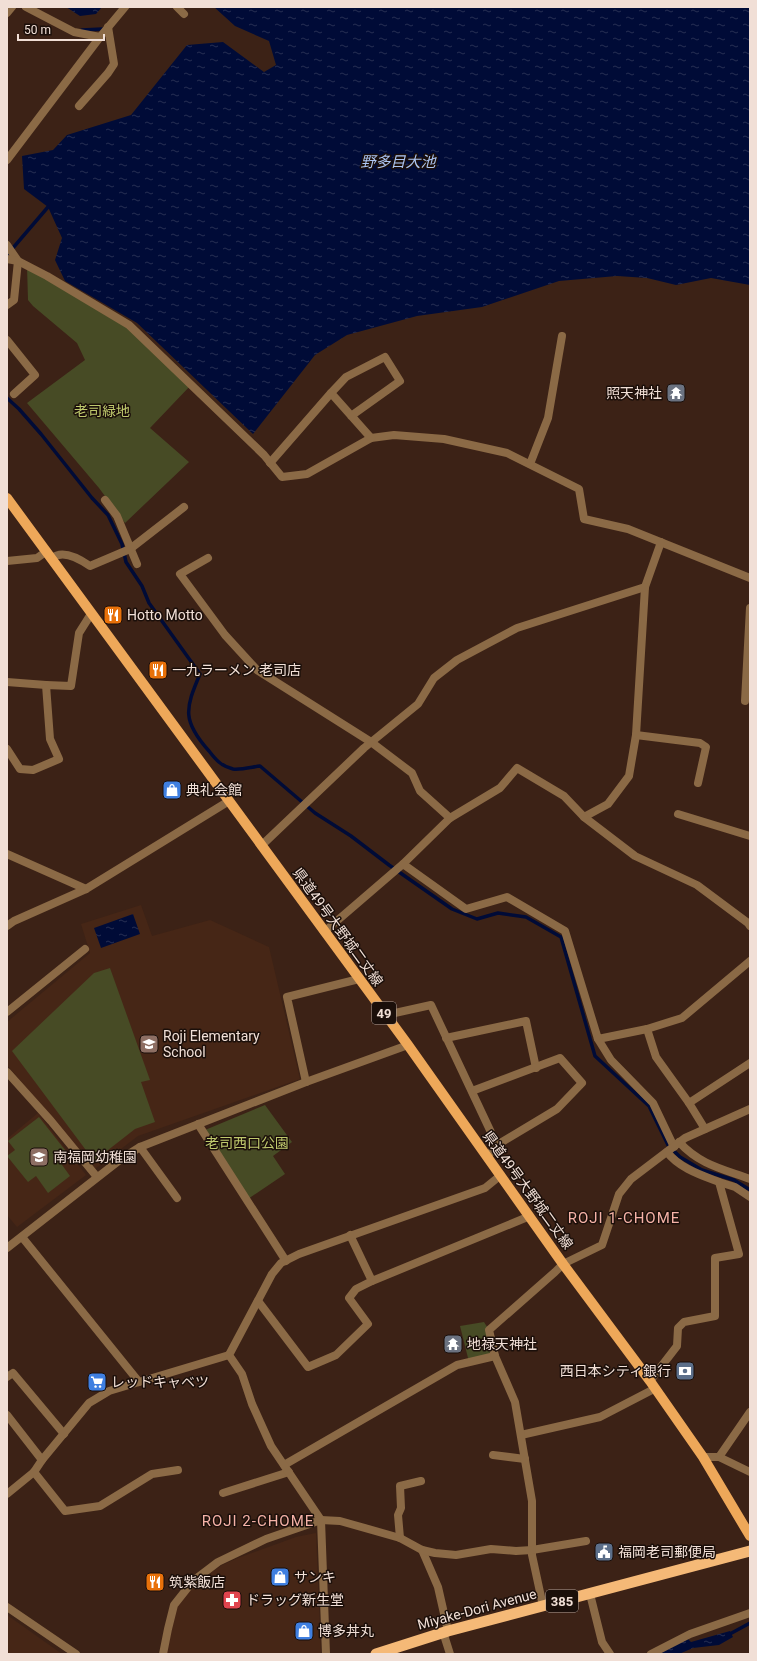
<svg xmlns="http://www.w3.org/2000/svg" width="757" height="1661" viewBox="0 0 757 1661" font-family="Roboto,'Noto Sans JP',sans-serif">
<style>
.built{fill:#462616}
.park{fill:#474b25}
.water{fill:url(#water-ripples)}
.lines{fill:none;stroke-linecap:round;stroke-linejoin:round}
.stream{stroke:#000b37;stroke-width:3.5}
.minor{stroke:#8b6a46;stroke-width:8}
.primary{stroke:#eea859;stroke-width:10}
.trunk{stroke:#f5b977;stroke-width:11}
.labels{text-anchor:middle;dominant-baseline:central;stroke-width:3;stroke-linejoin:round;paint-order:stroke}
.shield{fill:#1b0f0a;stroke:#b1a199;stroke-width:1}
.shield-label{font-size:13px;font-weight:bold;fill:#f1dfd6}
.poi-label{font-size:14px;fill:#f1dfd6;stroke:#1b0f0a;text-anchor:start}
.park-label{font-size:14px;fill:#bfc96d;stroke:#1b0f0a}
.street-label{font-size:14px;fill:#f1dfd6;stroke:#1b0f0a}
.water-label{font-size:15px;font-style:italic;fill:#acc5f3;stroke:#1b0f0a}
.neighbourhood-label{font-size:15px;letter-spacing:1px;fill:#f5b2a7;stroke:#1b0f0a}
</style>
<defs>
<pattern id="water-ripples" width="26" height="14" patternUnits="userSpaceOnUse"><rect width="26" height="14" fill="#000b37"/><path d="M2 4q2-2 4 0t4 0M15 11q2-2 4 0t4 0" fill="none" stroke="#262e53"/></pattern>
</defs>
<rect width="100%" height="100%" fill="#3c2216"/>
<!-- built -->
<g class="built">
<path d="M141,905l11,31 58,-16 59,27 31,132 -162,57 -43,33 -88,-104v-43l83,-69 -9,-29z"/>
<path d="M38,1113l48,62 -69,52 -10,-12v-76z"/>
<path d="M316,1533l5,121h-155l12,-50 15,-20 29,-19 16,-7 58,-21z"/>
<path d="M7,1615l55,39h-55z"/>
</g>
<!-- park -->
<g class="park">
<path d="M27,266l102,59 62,60 -41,43 39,34 -64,61 -26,-35 -72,-85 58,-43 -8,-17 -44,-37 -5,-6z"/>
<path d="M110,968l40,112 -9,2 14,40 -20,7 -41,32 -82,-110 82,-78z"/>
<path d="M265,1105l27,37 -19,14 12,18 -37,25 -43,-69z"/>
<path d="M39,1117l30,38 -9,7 10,14 -22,17 -12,-17 -8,6 -21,-26 8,-6 -7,-9z"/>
<path d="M484,1322l5,8 6,26 -26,6 -9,-36z"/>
</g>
<!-- water -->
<g class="water">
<path d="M66,7h36l-6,7 -16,2z"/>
<path d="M214,7h536v278l-39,-7 -35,7 -29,-7 -30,-2 -58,5 -77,26 -65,9 -70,19 -32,20 -62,79 -116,-111 -72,-42 -10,-21 7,-22 -14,-31 -24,-18 -2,-33 31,-6 14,-15 64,-20 56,-70 36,-3 41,30 12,-7 -7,-24 -34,-15z"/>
<path d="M133,914l7,20 -39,14 -7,-20z"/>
<path d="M730,1631l3,6 -14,8 -26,3 -14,6h-23l32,-15 3,3z"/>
</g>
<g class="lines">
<!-- stream -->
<g class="stream">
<path d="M82,30l20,-1"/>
<path d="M7,255l41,-48"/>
<path d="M7,398l12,11 22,25 51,64 16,17 14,29 4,18 16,24 7,17 51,71c-15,35 -18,47 9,77 7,9 12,15 24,18 8,1 19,-2 27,-3l55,47 36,23 38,29 63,44 25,10 21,-6 28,4 35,20 34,119 54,50 19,39 12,12 22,13 32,10 16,10"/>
<path d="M728,1635l22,-12"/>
</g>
<!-- minor -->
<g class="minor">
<path d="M26,7l48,25 26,5"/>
<path d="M177,7l7,7"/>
<path d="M7,13l5,-6"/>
<path d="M79,106l29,-33 6,-9 -6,-37"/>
<path d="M7,160l93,-123 25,-30"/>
<path d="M7,245l11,16 -4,39 -7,5"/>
<path d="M7,259l11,2 29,15 82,49 135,130 18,22 25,-3 64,-36 23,-3 50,4 63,14 72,36 5,30 44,10 122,49"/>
<path d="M7,340l28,35 -21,19"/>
<path d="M351,416l49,-35 -15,-24 -39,20 -15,16 40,45"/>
<path d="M270,463l61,-70"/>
<path d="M530,464l18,-46 14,-82"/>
<path d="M105,500l12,16 20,48"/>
<path d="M661,542l-16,45 -9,148 -7,41 -21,28 -24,13 51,39 62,29 51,38 2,3"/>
<path d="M52,558c11,-9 28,1 38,8l40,-17 54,-42"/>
<path d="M208,558l-28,16 45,61 32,35 114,72 41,31 8,18 30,27"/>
<path d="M7,561l30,-3 10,-7"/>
<path d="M7,682l39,3"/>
<path d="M745,701l5,-93"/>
<path d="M636,735l64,8 6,4 -8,36"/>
<path d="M7,749l13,20 13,1 26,-11 -9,-20 -4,-54 25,1 8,-53 12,-19"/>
<path d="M678,814l72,22"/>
<path d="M261,846l103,-98 54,-44 16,-26 23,-18 60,-32 128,-41"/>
<path d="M7,854l79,35"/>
<path d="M403,864l47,-46 50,-30 17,-20 47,28 20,21"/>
<path d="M7,926l7,-5 72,-32 143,-88"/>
<path d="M324,932l79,-68 63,45 41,-12 58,34 33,108 49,-10 35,-11 68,-57"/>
<path d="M7,1012l78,-63"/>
<path d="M386,1015l45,-10 66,140"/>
<path d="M647,1029l9,28 33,46 16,26"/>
<path d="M446,1038l80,-17 10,47"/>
<path d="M598,1039l13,21 42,43 21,44"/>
<path d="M7,1072l44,49 46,56"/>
<path d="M306,1082l-19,-85 72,-18"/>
<path d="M472,1091l88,-33 22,25 -25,26 -60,36 -10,12"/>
<path d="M689,1103l61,-40"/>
<path d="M198,1124l88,137"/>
<path d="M679,1142c21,23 44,27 71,37"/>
<path d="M140,1147l37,51"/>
<path d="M719,1182l16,5 15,10"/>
<path d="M350,1235l22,46 158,-65"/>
<path d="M22,1237l117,145"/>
<path d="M7,1248l114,-89 19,-12 166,-65 102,-37"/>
<path d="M258,1301l50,66 28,-12 32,-31 -19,-26 7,-9 16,-8"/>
<path d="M7,1377l6,-4 51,61"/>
<path d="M650,1381l27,-35 1,-18 6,-6 31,-6v-58l24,-4 -20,-72c-18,-7 -40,-14 -52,-30"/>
<path d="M7,1415l35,45"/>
<path d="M521,1435l79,-18 54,-28"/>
<path d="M493,1455l32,4"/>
<path d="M703,1457h16l31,-45"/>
<path d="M719,1457l31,15"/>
<path d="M284,1465l173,-100 38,-9"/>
<path d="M34,1472l31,39 35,-5 52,-32 26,-4"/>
<path d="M223,1493l66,-21"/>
<path d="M7,1494l27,-22 8,-12 47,-57 20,-12 120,-36"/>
<path d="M400,1538l-2,-23 3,-7 -1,-22 21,-5"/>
<path d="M422,1550l16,37 10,44"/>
<path d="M590,1594l12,48 8,12"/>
<path d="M543,1606l-11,-51v-54l-17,-99 -20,-46 -6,-26 66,-58 8,-8 39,-19 17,-51 12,-15 54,-41 65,-29"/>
<path d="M7,1607l69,47"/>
<path d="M443,1632l7,22"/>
<path d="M163,1654l5,-25 6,-24 19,-24 25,-19 48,-23 55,-19 19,1 60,17 22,12 13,3 21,2 35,-6 25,2 16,-1 54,-9"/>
<path d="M326,1654l-5,-134 -50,-74 -19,-42 -10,-30 -13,-19 43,-81 9,-11 18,-9 186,-66 16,-13"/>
<path d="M651,1654l39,-20 60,-21"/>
</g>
<!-- primary -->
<path class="primary" d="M7,498l401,547 155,219 87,117 53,76 47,79"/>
<!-- trunk -->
<path class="trunk" d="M376,1654l72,-23 302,-80"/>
</g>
<!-- icons -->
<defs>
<g id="temple-square" transform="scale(1)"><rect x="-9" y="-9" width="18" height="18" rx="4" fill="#6b7280" stroke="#1b0f0a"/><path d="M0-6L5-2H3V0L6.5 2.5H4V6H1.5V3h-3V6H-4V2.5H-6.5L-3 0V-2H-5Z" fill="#fff"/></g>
<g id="restaurant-square" transform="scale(1)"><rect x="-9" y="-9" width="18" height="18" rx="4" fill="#e8710a" stroke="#1b0f0a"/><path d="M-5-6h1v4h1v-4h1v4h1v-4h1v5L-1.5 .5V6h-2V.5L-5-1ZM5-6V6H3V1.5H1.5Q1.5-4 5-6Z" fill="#fff"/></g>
<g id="shop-square" transform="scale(1)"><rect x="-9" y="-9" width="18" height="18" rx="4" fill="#3f7fe0" stroke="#1b0f0a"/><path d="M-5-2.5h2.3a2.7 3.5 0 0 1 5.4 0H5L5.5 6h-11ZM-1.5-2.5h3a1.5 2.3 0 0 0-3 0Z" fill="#fff"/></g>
<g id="school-square" transform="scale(1)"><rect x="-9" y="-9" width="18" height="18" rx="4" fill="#8d6e63" stroke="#1b0f0a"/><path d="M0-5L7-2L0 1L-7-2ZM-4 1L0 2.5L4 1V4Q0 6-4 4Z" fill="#fff"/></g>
<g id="bank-square" transform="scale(1)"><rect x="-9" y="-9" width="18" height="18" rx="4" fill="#5c6f8a" stroke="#1b0f0a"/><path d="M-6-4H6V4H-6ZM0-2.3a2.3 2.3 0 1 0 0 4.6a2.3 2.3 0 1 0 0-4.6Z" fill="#fff"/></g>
<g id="supermarket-square" transform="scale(1)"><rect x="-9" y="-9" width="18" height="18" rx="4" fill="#3f7fe0" stroke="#1b0f0a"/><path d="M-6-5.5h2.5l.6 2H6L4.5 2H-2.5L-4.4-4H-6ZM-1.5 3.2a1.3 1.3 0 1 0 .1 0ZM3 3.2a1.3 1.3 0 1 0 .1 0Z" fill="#fff"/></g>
<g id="civic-square" transform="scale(1)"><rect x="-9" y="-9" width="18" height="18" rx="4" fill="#5c6f8a" stroke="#1b0f0a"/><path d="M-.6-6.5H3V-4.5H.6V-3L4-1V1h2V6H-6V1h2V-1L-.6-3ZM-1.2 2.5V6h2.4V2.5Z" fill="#fff"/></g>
<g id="pharmacy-square" transform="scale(1)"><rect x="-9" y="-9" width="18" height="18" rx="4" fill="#e0444e" stroke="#1b0f0a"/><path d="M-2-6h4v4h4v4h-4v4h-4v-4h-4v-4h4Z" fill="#fff"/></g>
</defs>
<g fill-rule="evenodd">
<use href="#temple-square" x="676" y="393"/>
<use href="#restaurant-square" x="113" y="615"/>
<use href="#restaurant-square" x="158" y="670"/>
<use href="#shop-square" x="172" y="790"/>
<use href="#school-square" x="149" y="1044"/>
<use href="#school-square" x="39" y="1157"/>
<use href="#temple-square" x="453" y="1344"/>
<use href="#bank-square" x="685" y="1371"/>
<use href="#supermarket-square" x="97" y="1382"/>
<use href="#civic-square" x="604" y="1552"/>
<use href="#shop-square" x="280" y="1577"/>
<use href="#restaurant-square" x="155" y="1582"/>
<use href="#pharmacy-square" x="232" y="1600"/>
<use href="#shop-square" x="304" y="1631"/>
</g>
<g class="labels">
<!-- shield labels -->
<g class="shield">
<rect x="372" y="1002" width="24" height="22" rx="3"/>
<rect x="546" y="1590" width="32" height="22" rx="3"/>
</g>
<g class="shield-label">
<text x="384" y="1013">49</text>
<text x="562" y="1601">385</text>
</g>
<!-- poi labels -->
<g class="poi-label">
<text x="662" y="393" text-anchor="end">照天神社</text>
<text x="127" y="615">Hotto Motto</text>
<text x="172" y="670">一九ラーメン 老司店</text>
<text x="186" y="790">典礼会館</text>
<text x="163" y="1036">Roji Elementary<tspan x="163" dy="16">School</tspan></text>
<text x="53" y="1157">南福岡幼稚園</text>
<text x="467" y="1344">地禄天神社</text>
<text x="671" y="1371" text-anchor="end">西日本シティ銀行</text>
<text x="111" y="1382">レッドキャベツ</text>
<text x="618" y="1552">福岡老司郵便局</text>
<text x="294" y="1577">サンキ</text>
<text x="169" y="1582">筑紫飯店</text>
<text x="246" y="1600">ドラッグ新生堂</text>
<text x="318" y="1631">博多丼丸</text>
</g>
<!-- park labels -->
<g class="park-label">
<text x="102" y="411">老司緑地</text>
<text x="247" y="1143">老司西口公園</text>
</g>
<!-- street labels -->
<g class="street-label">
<text transform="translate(338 927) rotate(54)">県道49号大野城二丈線</text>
<text transform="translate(528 1190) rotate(54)">県道49号大野城二丈線</text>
<text transform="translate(477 1609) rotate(-15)">Miyake-Dori Avenue</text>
</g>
<!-- water labels -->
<g class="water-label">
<text x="398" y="162">野多目大池</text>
</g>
<!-- neighbourhood labels -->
<g class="neighbourhood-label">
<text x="624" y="1218">ROJI 1-CHOME</text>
<text x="258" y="1521">ROJI 2-CHOME</text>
</g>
</g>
<!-- border -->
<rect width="757" height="1661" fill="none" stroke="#f1dfd6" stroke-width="16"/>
<!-- scale -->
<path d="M18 34v6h86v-6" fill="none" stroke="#f1dfd6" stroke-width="2"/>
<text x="24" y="34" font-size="12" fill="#f1dfd6" stroke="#1b0f0a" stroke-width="3" paint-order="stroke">50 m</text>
</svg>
